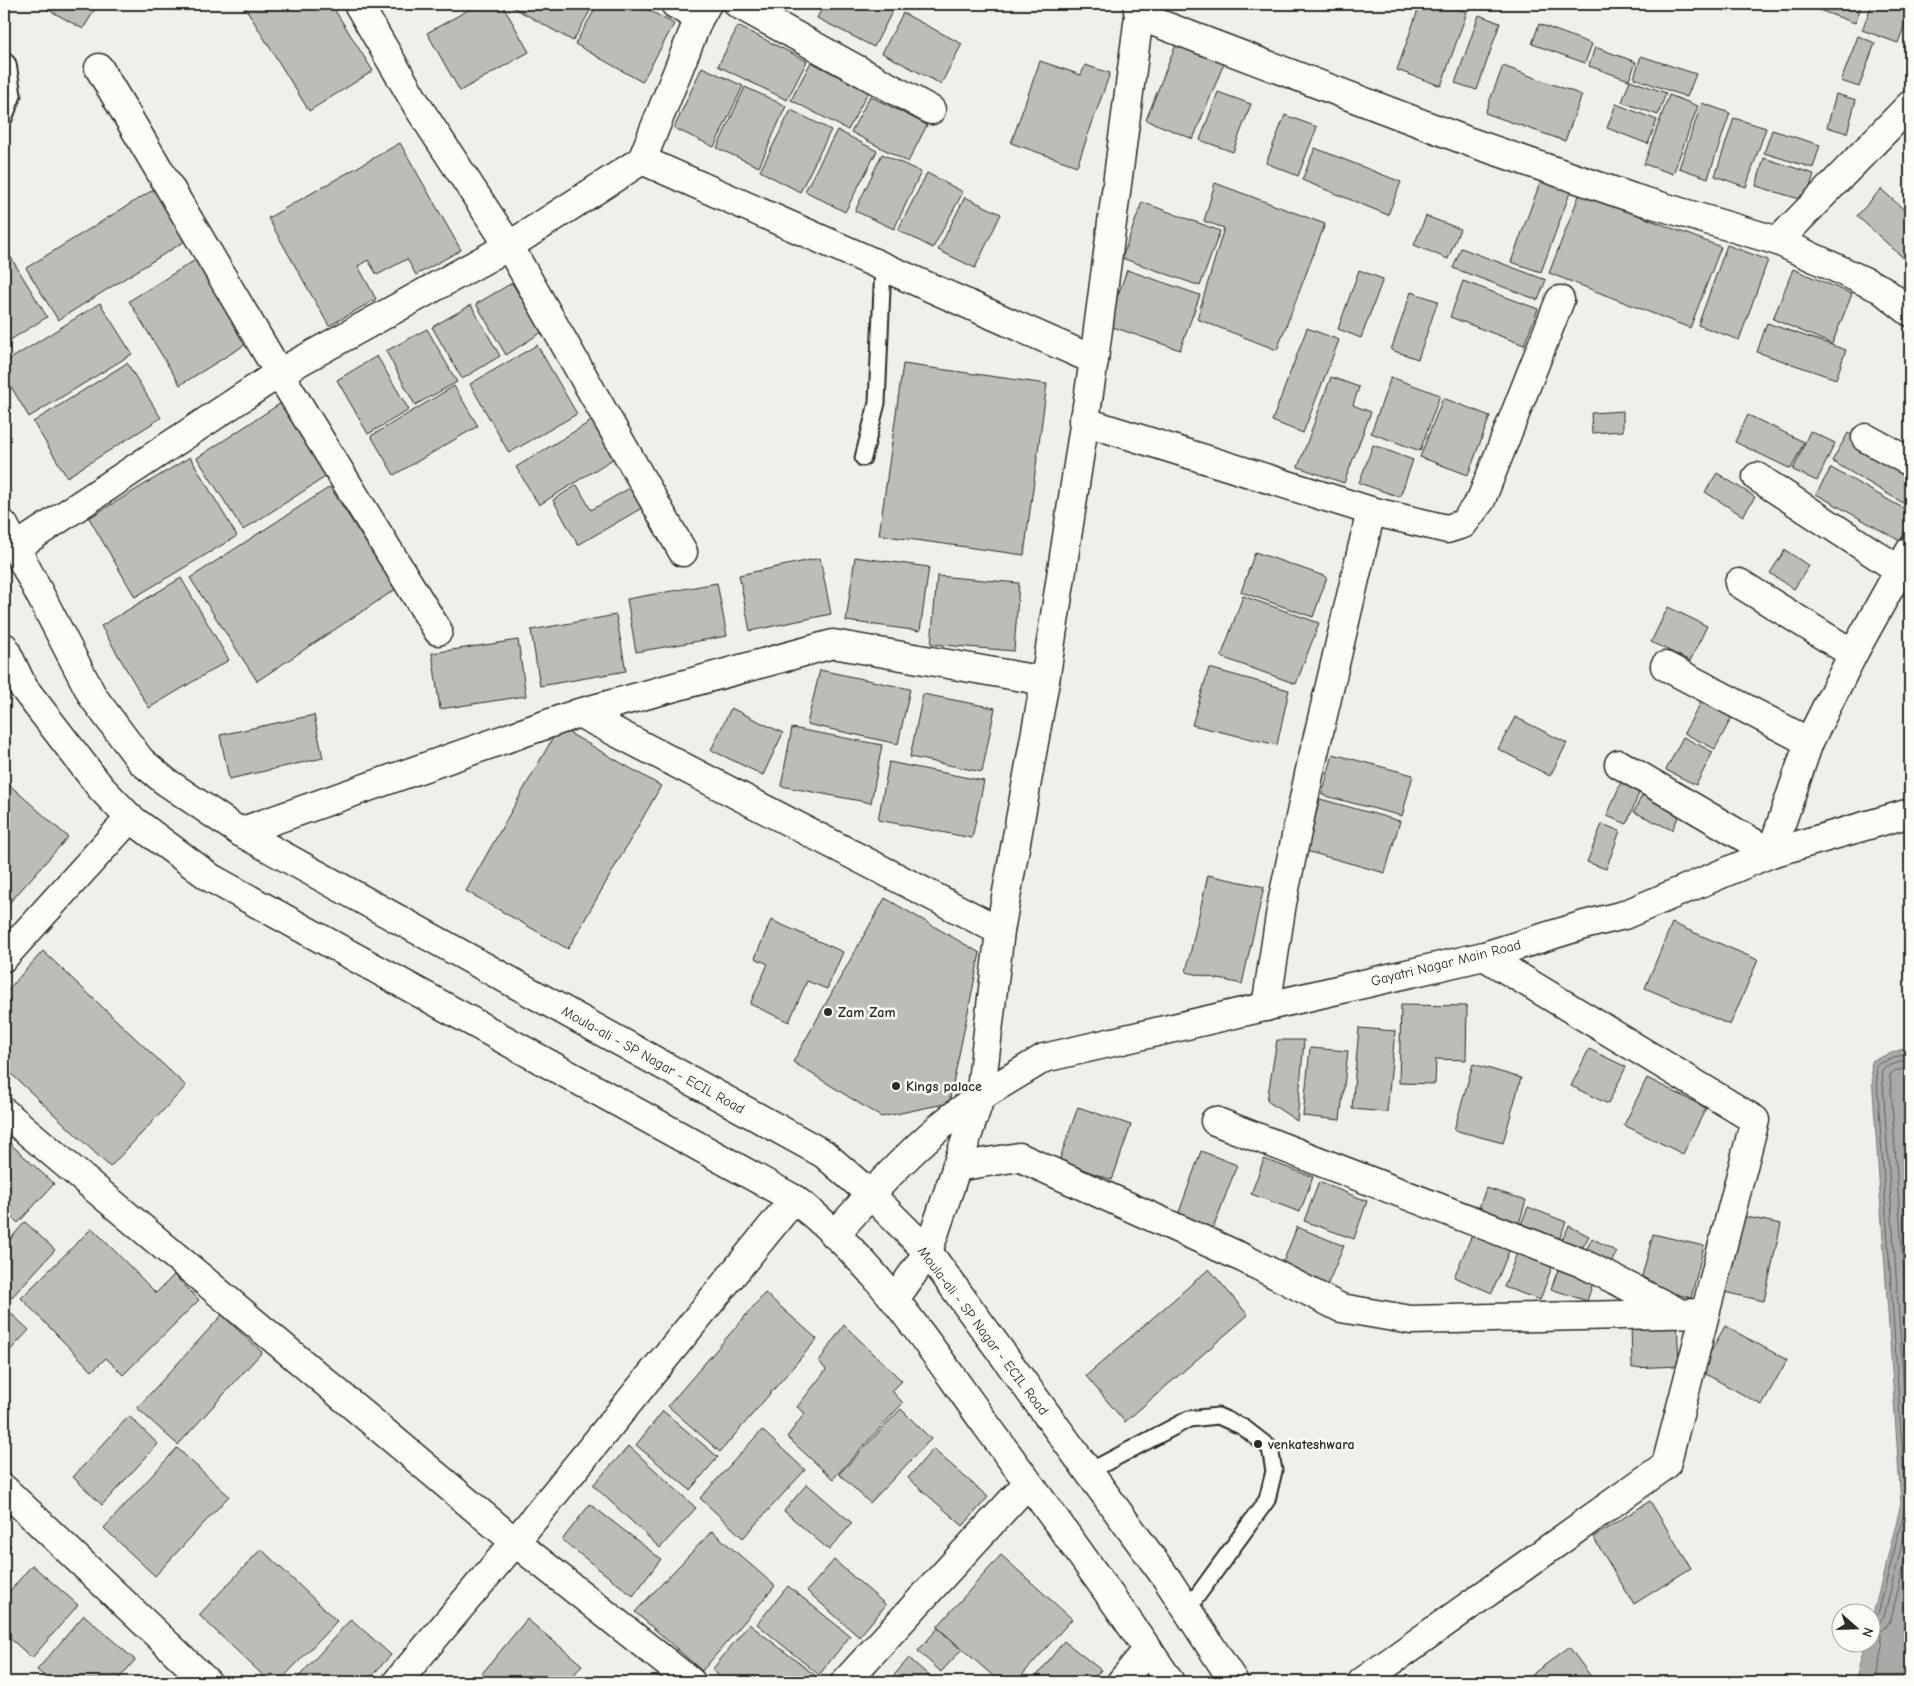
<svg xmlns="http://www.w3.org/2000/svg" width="1914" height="1686" viewBox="0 0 1914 1686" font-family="'Comic Neue',sans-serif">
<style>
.water{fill:#aaa9a7;stroke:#777775}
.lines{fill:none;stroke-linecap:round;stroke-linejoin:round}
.shore{stroke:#5e5d5d;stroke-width:1}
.building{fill:#bdbcb8;stroke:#2b2b2b}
.lane-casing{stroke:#2b2b2b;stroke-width:19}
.street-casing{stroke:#2b2b2b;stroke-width:31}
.secondary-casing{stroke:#2b2b2b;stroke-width:31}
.primary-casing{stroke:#2b2b2b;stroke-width:31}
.lane{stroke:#fdfcf7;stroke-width:15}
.street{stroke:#fdfcf7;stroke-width:28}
.secondary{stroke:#fdfcf7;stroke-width:28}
.primary{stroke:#fdfcf7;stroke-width:28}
.poi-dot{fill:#2b2b2b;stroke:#fdfcf7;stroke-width:2}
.labels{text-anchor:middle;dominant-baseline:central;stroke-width:5;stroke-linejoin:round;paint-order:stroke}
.street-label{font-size:14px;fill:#2b2b2b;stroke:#fdfcf7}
.poi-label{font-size:14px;font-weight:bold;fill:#2b2b2b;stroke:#fdfcf7;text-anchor:start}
</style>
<rect width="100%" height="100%" fill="#f0efeb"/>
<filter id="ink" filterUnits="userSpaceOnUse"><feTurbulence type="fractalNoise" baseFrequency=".02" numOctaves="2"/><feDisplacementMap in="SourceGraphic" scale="10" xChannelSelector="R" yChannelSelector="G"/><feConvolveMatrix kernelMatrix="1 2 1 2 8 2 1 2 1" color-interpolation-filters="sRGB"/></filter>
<g filter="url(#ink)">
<!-- water -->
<path class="water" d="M1910,1046v636h-55l10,-38h7v-25l29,-115 -30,-443z"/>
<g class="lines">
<!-- shore -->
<g class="shore">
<path d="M1910,1058l-26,10 -2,2 28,408"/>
<path d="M1910,1066l-18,7 -2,2 20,292"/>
<path d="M1872,1619l6,-5 28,-110 -30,-438 2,-2 32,-12"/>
<path d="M1872,1625l7,-2 5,-7 26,-103"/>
<path d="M1875,1682l8,-35 -3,-15 7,-7 4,-7 19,-75"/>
</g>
</g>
<!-- building -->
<g class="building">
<path d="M38,4h60l-15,25z"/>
<path d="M243,4h88l42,67 -64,40z"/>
<path d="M479,4h23l27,48 -69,39 -33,-58z"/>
<path d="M507,4h87l-21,37z"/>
<path d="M598,4h40l36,20 -32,58 -67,-38z"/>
<path d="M800,4h11l-2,5z"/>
<path d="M824,4h58l11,6 -19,37 -57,-29z"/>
<path d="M1420,4h21l26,8 -26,74 -44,-16z"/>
<path d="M1822,4h40l-7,19 -36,-13z"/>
<path d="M1872,4h38v6l-12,33 -36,-13z"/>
<path d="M903,13l59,31 -21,40 -59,-31z"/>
<path d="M1479,15l21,8 -23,67 -22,-7z"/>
<path d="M1539,24l53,20 -7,19 -53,-19z"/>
<path d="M738,26l69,35 -20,39 -69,-34z"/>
<path d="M1858,36l17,7 -16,44 -18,-6z"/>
<path d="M1177,42l48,19 -32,78 -47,-19z"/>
<path d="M1595,47l41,15 -7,18 -40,-14z"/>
<path d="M1641,56l55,18 -9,23 -53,-19z"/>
<path d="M1040,61l41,14 4,-10 25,8 -33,93 -66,-23z"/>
<path d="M811,62l57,30 -20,38 -57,-30z"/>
<path d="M1503,66l79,29 -17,46 -80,-28z"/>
<path d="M702,67l41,19 -29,61 -40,-19z"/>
<path d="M1630,80l36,13 -8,22 -36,-13z"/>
<path d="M745,87l41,19 -27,61 -42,-19z"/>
<path d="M1218,92l33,12 -18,48 -33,-12z"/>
<path d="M1836,94l20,6 -9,33 -20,-6z"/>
<path d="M1669,95l29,11 -25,68 -29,-10z"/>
<path d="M870,96l57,29 -19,37 -57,-30z"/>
<path d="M1702,103l28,10 -22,65 -29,-10z"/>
<path d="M1616,104l41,16 -9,24 -41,-16z"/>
<path d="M791,110l40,20 -31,62 -40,-21z"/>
<path d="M1285,115l32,12 -19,49 -32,-13z"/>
<path d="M1734,118l32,10 -20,59 -31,-11z"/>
<path d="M837,130l40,21 -32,61 -40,-21z"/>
<path d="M1772,130l48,15 -7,23 -49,-15z"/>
<path d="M400,143l61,107 -45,25 -9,-16 -30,16 -9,-15 -10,6 18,33 -47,27 -61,-108z"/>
<path d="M1315,148l86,34 -13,33 -86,-35z"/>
<path d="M882,154l39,18 -27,57 -39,-18z"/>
<path d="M1764,158l50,16 -8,27 -50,-15z"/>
<path d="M927,173l36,19 -30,56 -35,-18z"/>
<path d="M1541,180l30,10 -30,82 -30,-10z"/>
<path d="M1215,183l110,41 -48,126 -80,-31 27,-91 -20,-7z"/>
<path d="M161,185l32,51 -135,84 -32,-52z"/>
<path d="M1881,189l29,26v49l-53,-48z"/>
<path d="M1580,193l141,54 -31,81 -141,-55z"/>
<path d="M965,197l36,17 -26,54 -37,-18z"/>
<path d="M1142,202l78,29 -20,55 -78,-28z"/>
<path d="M1426,216l34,13 -12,30 -34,-14z"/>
<path d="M1727,245l41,15 -29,80 -41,-15z"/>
<path d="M4,246l43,71 -43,27z"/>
<path d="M1461,248l85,32 -8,20 -85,-32z"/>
<path d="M197,259l51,84 -68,42 -51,-84z"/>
<path d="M1793,269l59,25 -20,50 -59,-25z"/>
<path d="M1127,270l73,25 -20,55 -73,-25z"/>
<path d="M1359,270l24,9 -22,59 -23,-9z"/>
<path d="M1463,281l75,28 -14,36 -74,-28z"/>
<path d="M512,283l30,49 -36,23 -30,-51z"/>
<path d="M1411,292l27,9 -20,58 -27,-9z"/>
<path d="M100,303l32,51 -103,63 -25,-42v-12z"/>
<path d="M471,305l29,51 -38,23 -30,-52z"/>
<path d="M1767,323l79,27 -10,29 -79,-27z"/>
<path d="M1307,328l32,12 -36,93 -31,-12z"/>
<path d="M427,329l30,53 -42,23 -29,-54z"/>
<path d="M537,345l40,69 -68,39 -39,-69z"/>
<path d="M377,356l32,54 -41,24 -31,-54z"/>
<path d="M127,363l34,55 -94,59 -34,-55z"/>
<path d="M903,364l144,20 -23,171 -145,-20z"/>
<path d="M1331,377l28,10 -6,18 18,7 -27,71 -46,-16z"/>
<path d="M1391,377l49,18 -20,56 -49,-18z"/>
<path d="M454,386l24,40 -84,49 -23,-39z"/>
<path d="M1443,398l47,18 -22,59 -48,-18z"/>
<path d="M281,403l46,73 -84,54 -46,-72z"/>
<path d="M1623,411v20l-31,2 -1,-20z"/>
<path d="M1748,415l56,27 -13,27 -56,-27z"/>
<path d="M593,420l23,37 -77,48 -23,-38z"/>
<path d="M1810,431l25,12 -18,38 -24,-11z"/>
<path d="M1848,433l62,36v38l-78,-46z"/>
<path d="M1373,445l40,15 -13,37 -41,-14z"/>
<path d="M190,457l47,79 -102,61 -46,-79z"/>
<path d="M1831,468l79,44v11l-10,18 -84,-47z"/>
<path d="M1717,473l38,24 -12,19 -38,-24z"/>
<path d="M577,485l14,25 44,-25 12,20 -69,40 -25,-45z"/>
<path d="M330,487l66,102 -139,92 -67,-103z"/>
<path d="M1785,550l24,16 -15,23 -24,-16z"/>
<path d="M1255,552l72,25 -14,40 -72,-25z"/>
<path d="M855,557l74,10 -9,64 -74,-10z"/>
<path d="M820,558l11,56 -81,17 -11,-56z"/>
<path d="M937,576l82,7 -5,68 -83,-7z"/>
<path d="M181,578l48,82 -80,48 -48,-82z"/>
<path d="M717,583l10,53 -91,16 -9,-53z"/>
<path d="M1243,596l76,27 -23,61 -75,-27z"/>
<path d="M1668,607l39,19 -17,35 -39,-19z"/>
<path d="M616,615l10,56 -86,15 -9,-56z"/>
<path d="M518,640l8,56 -86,13 -8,-56z"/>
<path d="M1209,668l80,22 -12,55 -85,-20z"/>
<path d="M820,670l90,19 -12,55 -91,-20z"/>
<path d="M923,694l72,14 -13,64 -72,-15z"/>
<path d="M1704,697l30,16 -19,36 -31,-16z"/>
<path d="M731,708l52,25 -20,42 -52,-25z"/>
<path d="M314,715l9,43 -94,21 -9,-44z"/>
<path d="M1515,717l52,26 -17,33 -52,-27z"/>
<path d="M559,727l102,59 -93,163 -102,-58z"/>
<path d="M792,728l90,17 -11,58 -90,-17z"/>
<path d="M1683,737l30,15 -17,33 -30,-15z"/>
<path d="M1333,754l80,21 -11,41 -80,-21z"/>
<path d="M889,762l95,19 -12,57 -94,-18z"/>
<path d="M4,780l64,57 -64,72z"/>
<path d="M1621,782l19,8 -13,34 -20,-8z"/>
<path d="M1644,791l38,19 -10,20 -38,-18z"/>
<path d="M1320,799l80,22 -15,52 -79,-22z"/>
<path d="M1602,824l18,7 -14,38 -19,-7z"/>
<path d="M1208,875l56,12 -22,97 -56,-12z"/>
<path d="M885,898l95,55 -31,150 -68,14 -88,-55z"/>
<path d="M771,920l72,32 -16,37 -20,-8 -18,41 -39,-18 18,-40 -13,-6z"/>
<path d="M1672,923l86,37 -28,65 -85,-37z"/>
<path d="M43,951l143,135 -76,81 -106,-100v-73z"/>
<path d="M1401,1005l66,1 -1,54 -30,-1 -1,25 -36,-1z"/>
<path d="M1359,1028l36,3 -8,81 -35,-3z"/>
<path d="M1277,1040h27l-7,81 -30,-20z"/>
<path d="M1310,1048l38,3 -8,69 -37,-4z"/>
<path d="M1589,1049l37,18 -18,37 -37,-18z"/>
<path d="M1473,1064l48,14 -18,65 -49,-13z"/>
<path d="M1647,1078l59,30 -23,46 -59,-29z"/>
<path d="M1078,1107l53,18 -19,55 -53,-19z"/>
<path d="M4,1138l50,46 -36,39 -14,-13z"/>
<path d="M1201,1151l36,14 -24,64 -35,-14z"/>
<path d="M1264,1159l49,18 -13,35 -49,-18z"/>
<path d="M1319,1182l48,19 -13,38 -50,-18z"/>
<path d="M1486,1188l40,12 -8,27 -41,-13z"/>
<path d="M1528,1207l38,15 -9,23 -38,-16z"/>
<path d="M1733,1214l48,10 -17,77 -49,-11z"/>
<path d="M25,1222l30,28 -44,48 -7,-6v-46z"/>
<path d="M1569,1226l20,10 -9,16 -19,-10z"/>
<path d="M1297,1227l47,19 -18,42 -46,-18z"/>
<path d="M92,1228l64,65 18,-18 25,25 -76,75 -17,-17 -14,13 -71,-73z"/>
<path d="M1475,1228l37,16 -20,49 -38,-16z"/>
<path d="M1653,1234l51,12 -13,52 -51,-14z"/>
<path d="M1592,1238l25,14 -9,16 -24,-13z"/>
<path d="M1519,1248l35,13 -14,39 -36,-13z"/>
<path d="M1559,1267l35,13 -7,21 -36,-12z"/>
<path d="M1209,1269l39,46 -123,107 -39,-46z"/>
<path d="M765,1293l52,46 -97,113 -52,-46z"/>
<path d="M4,1307l25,23 -25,27z"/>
<path d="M222,1315l40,37 -84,93 -41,-37z"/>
<path d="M1677,1320l2,46 -47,2 -1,-46z"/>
<path d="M844,1325l58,56 -10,10 11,12 -70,76 -46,-42 18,-24 -8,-6 29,-37 -7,-9z"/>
<path d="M1725,1326l62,34 -25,45 -62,-34z"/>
<path d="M901,1409l30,30 -61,64 -31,-29z"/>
<path d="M663,1411l55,46 -28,33 -54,-45z"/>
<path d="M129,1416l29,28 -56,61 -29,-28z"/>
<path d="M762,1430l43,40 -62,68 -43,-40z"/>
<path d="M629,1446l67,62 -36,40 -67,-63z"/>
<path d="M177,1448l52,48 -74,80 -51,-48z"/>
<path d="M933,1449l55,48 -25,29 -55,-48z"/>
<path d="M807,1484l45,39 -23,27 -45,-39z"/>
<path d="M1650,1501l41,67 -57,36 -41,-67z"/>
<path d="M590,1504l71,55 -28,37 -71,-56z"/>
<path d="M712,1531l63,55 -73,85 -67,-59z"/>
<path d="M4,1539l7,7 -7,9z"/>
<path d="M261,1549l76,72 -58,61h-9l-71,-67z"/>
<path d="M1001,1555l71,64 -56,63h-16l-63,-55z"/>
<path d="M834,1560l52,45 -27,32 -52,-46z"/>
<path d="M32,1565l46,40 -46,53 -28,-25v-35z"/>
<path d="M788,1586l62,50 -31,39 -62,-51z"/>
<path d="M84,1615l51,45 -19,22h-65l-14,-12z"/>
<path d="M351,1619l40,36 -25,27h-72z"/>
<path d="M527,1619l55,46 -14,17h-93z"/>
<path d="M749,1624l72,56 -2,2h-92l-15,-12z"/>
<path d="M938,1628l23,22 -20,22 -23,-21z"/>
<path d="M1064,1641l37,29 -10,12h-59z"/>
<path d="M1569,1647l26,35h-73z"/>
<path d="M909,1658l27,24h-48z"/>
</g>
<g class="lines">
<!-- lane casing -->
<g class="lane-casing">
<g id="lane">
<path d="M4,59l4,5 5,31 -9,24"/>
<path d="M863,458l14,-55 6,-137"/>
<path d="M1088,1472l101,-53 29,-3 25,11 27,21 4,23 -7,29 -80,110"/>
</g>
</g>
<!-- street casing -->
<g class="street-casing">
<g id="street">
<path d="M358,4l60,103 91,139 174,306"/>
<path d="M675,4l24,14"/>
<path d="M738,4l193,106"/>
<path d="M1139,16l331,126 163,56 145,43 103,48 29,23"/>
<path d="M99,68l180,305 159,258"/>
<path d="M642,160l452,200"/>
<path d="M1778,241l132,-136"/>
<path d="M1083,421l288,90 -61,259 -28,133 -16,104"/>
<path d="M1866,438l44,24"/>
<path d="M1757,477l153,100"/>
<path d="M1371,511l76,18 16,-5 18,-24 79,-200"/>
<path d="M15,548l264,-175 230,-127 133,-86 57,-142 8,-14"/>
<path d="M1739,583l114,71"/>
<path d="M1665,666l144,76"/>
<path d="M579,713l421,218"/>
<path d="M1619,764l152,89 38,-111 44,-88 57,-103"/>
<path d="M240,832l339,-119 254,-69 212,37"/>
<path d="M4,957l126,-139"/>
<path d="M4,1112l511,430 176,140"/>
<path d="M1215,1121l367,142 96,49"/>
<path d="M956,1167l63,-10 224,101 98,50 70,12 294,-7"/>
<path d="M4,1489l203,193"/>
<path d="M397,1682l118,-140 279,-343"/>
<path d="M845,1682l183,-199"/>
<path d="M1121,1682l27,-33"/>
<path d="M1362,1682l304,-217 89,-345 -271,-164"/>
</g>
</g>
<!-- secondary casing -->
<g class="secondary-casing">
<g id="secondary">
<path d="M835,1235c33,-39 68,-77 107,-110 31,-26 68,-46 102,-67l440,-102 100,-31 40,-10 147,-62 139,-40"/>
<path d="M895,1299l33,-47 52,-154 20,-167 45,-250 49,-321 45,-344 -2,-12"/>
</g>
</g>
<!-- primary casing -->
<g class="primary-casing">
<g id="primary">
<path d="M4,525l89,172 48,64 24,20 75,51 584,322 46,40 58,58 239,327 67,103"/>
<path d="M4,647l19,40 78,101 29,30 81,60 583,321c80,60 135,147 193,227 62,85 125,169 183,256"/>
</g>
</g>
<!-- lane -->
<use href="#lane" class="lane"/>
<!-- street -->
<use href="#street" class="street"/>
<!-- secondary -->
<use href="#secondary" class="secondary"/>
<!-- primary -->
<use href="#primary" class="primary"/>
</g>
</g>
<!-- markers -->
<g class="poi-dot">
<circle cx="828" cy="1012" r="5"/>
<circle cx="896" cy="1086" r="5"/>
<circle cx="1258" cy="1444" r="5"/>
</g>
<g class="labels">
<!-- street labels -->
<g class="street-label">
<text transform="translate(1446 963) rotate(-14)">Gayatri Nagar Main Road</text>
<text transform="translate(653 1060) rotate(29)">Moula-ali - SP Nagar - ECIL Road</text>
<text transform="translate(983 1331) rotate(53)">Moula-ali - SP Nagar - ECIL Road</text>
</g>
<!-- poi labels -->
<g class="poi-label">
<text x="838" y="1012">Zam Zam</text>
<text x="906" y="1086">Kings palace</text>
<text x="1268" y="1444">venkateshwara</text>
</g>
</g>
<!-- margin -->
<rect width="1914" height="1686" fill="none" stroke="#fdfcf7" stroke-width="20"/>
<rect x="10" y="10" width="1894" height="1666" fill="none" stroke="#2b2b2b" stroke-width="2" filter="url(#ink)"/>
<!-- north arrow -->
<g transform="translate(1856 1628) rotate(110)"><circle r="24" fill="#fdfcf7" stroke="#a9a8a5"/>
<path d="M0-4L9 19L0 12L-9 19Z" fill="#2b2b2b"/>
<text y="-8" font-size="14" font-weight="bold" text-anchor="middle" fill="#2b2b2b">N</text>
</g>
</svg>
